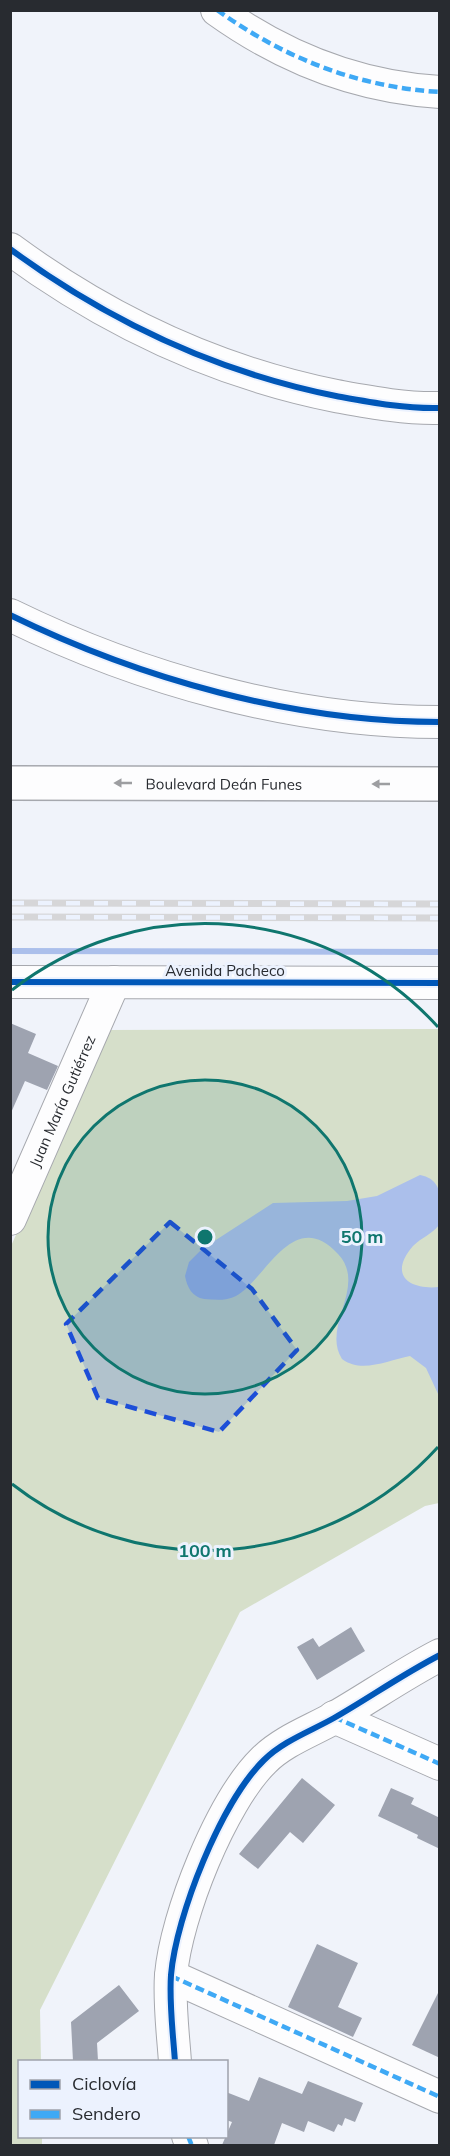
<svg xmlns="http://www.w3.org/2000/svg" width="450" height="2156" viewBox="0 0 450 2156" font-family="Mulish,sans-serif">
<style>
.green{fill:#d6dfca}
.water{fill:#abbfeb}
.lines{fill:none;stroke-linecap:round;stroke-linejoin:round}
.stream{stroke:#abbfeb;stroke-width:6}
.building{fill:#9ea3b0}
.minor-casing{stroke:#a6a8ae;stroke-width:34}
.major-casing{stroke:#a6a8ae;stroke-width:36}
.minor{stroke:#fdfdfe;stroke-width:32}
.major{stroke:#fdfdfe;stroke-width:33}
.rail-casing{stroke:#d6d6d8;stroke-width:7}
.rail{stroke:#ecf2fe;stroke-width:4.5;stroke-dasharray:14;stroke-linecap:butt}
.quiet{stroke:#3fa9f5;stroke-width:4.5;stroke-dasharray:9 4.5;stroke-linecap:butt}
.cycleway-casing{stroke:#ecf2fe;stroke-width:10}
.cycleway{stroke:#0057b8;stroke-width:6}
.oneway{fill:#9d9ea1}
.marked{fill:#1d4ed8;fill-opacity:0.2;stroke:#1d4ed8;stroke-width:4.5;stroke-dasharray:12 8;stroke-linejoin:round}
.ring{fill:none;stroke:#0f766e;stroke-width:3}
.labels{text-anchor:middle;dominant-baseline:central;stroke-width:6;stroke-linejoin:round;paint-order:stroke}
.street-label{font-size:15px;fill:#282b30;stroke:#ecf2fe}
.centre{fill:#0f766e;stroke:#ecf2fe;stroke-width:3}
.ring-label{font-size:18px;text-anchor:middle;font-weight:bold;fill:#0f766e;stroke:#ecf2fe;stroke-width:6;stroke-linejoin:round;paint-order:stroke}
</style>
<rect width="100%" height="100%" fill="#f0f3fa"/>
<!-- green -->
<path class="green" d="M439,1029v474l-14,3 -185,106 -200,398 1,51 -21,1v74l22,1v8l-31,1v-900l96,-216z"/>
<!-- water -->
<path class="water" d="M420,1175c26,5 20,29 19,50 -7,9 -18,13 -26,21 -25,29 -4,44 26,41v109l-13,-28 -16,-12c-22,4 -48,18 -68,3 -21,-33 26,-73 -4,-105 -45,-49 -73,27 -102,42 -9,5 -21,4 -32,3 -12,-2 -17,-12 -19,-23l4,-14 13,-13 71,-46 74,-2 30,-5z"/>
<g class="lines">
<!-- stream -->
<path class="stream" d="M10,951l430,1"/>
</g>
<!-- building -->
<g class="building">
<path d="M10,1023l26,11 -8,19 30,13 -11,24 -22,-9 -15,34z"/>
<path d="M351,1627l14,24 -48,29 -20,-33 16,-9 6,9z"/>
<path d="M302,1778l33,27 -32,38 -13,-11 -32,37 -19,-15z"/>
<path d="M391,1788l23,10 -3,6 29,14v31l-23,-11 1,-3 -40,-19z"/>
<path d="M317,1944l41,19 -20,44 24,11 -9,19 -65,-30z"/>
<path d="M119,1985l20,26 -42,32 1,18h-25l-2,-39z"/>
<path d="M440,1989v69l-28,-13z"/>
<path d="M259,2077l43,17 6,-13 55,22 -8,19 -10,-4 -3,8 -4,-2 -4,8 -26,-11 -4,11 -22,-9 -8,22h-52l10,-23 -6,-2v-28l23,9z"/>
</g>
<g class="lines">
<!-- minor casing -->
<g class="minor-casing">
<g id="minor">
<path d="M217,10c67,48 140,77 223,82"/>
<path d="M10,249c98,72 206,123 326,147 33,6 69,13 104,12"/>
<path d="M10,615c131,64 283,107 430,107"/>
<path d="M10,982l430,1"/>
<path id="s1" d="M10,1219l104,-237"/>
<path d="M334,1717l106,47"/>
<path d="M171,1976l269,121"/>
<path d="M175,2062c-2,-29 -6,-59 -4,-87 5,-59 50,-173 93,-215 19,-19 47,-29 70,-42 35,-20 69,-44 106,-63"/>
<path d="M188,2136l4,10"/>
</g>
</g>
<!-- major casing -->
<g class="major-casing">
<g id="major">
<path id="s2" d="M10,783l430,1"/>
</g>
</g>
<!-- minor -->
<use href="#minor" class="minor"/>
<!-- major -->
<use href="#major" class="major"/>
<!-- rail casing -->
<g class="rail-casing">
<g id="rail">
<path d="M10,903l430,1"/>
<path d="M10,917l430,1"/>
</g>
</g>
<!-- rail -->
<use href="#rail" class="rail"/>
<!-- quiet -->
<g class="quiet">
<path d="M217,10c67,48 140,77 223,82"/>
<path d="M334,1717l106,47"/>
<path d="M171,1976l269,121"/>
<path d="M188,2136l4,10"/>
</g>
<!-- cycleway casing -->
<g class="cycleway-casing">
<g id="cycleway">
<path d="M10,249c98,72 206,123 326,147 33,6 69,13 104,12"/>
<path d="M10,615c131,64 283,107 430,107"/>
<path d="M10,982l430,1"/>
<path d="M175,2062c-2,-29 -6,-59 -4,-87 5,-59 50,-173 93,-215 19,-19 47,-29 70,-42 35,-20 69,-44 106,-63"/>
</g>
</g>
<!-- cycleway -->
<use href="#cycleway" class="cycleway"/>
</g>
<!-- one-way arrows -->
<defs><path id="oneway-solid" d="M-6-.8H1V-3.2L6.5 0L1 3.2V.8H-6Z" transform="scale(1.5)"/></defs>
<g class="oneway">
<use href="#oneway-solid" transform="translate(123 783) rotate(-180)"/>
<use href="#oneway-solid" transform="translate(381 784) rotate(-180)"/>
</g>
<!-- marked area -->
<path class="marked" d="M170,1222l82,67 45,61 -78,82 -121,-34 -32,-74z"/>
<!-- distance rings -->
<circle cx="205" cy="1237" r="157" fill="#0f766e" fill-opacity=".12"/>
<g class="ring">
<circle cx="205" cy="1237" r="157"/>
<path d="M438 1447A314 314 0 0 1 12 1484M12 990A314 314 0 0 1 438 1027"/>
</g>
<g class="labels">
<!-- street labels -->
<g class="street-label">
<text stroke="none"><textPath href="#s2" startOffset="214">Boulevard Deán Funes</textPath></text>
<text x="225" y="970">Avenida Pacheco</text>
<text stroke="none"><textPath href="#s1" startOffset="129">Juan María Gutiérrez</textPath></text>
</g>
</g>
<circle cx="205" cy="1237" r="9" class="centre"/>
<g class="ring-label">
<text x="362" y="1243">50 m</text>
<text x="205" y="1557">100 m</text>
</g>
<!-- border -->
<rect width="450" height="2156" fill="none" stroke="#282b30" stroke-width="24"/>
<!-- legend -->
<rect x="18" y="2060" width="210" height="78" fill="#ecf2fe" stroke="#9ea2ac" stroke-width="1.5"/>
<rect x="30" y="2080" width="30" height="9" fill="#0057b8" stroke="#9ea2ac" stroke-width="1.5"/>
<text x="72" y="2090" font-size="18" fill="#282b30">Ciclovía</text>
<rect x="30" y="2110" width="30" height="9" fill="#3fa9f5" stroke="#9ea2ac" stroke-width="1.5"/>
<text x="72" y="2120" font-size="18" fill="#282b30">Sendero</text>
</svg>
